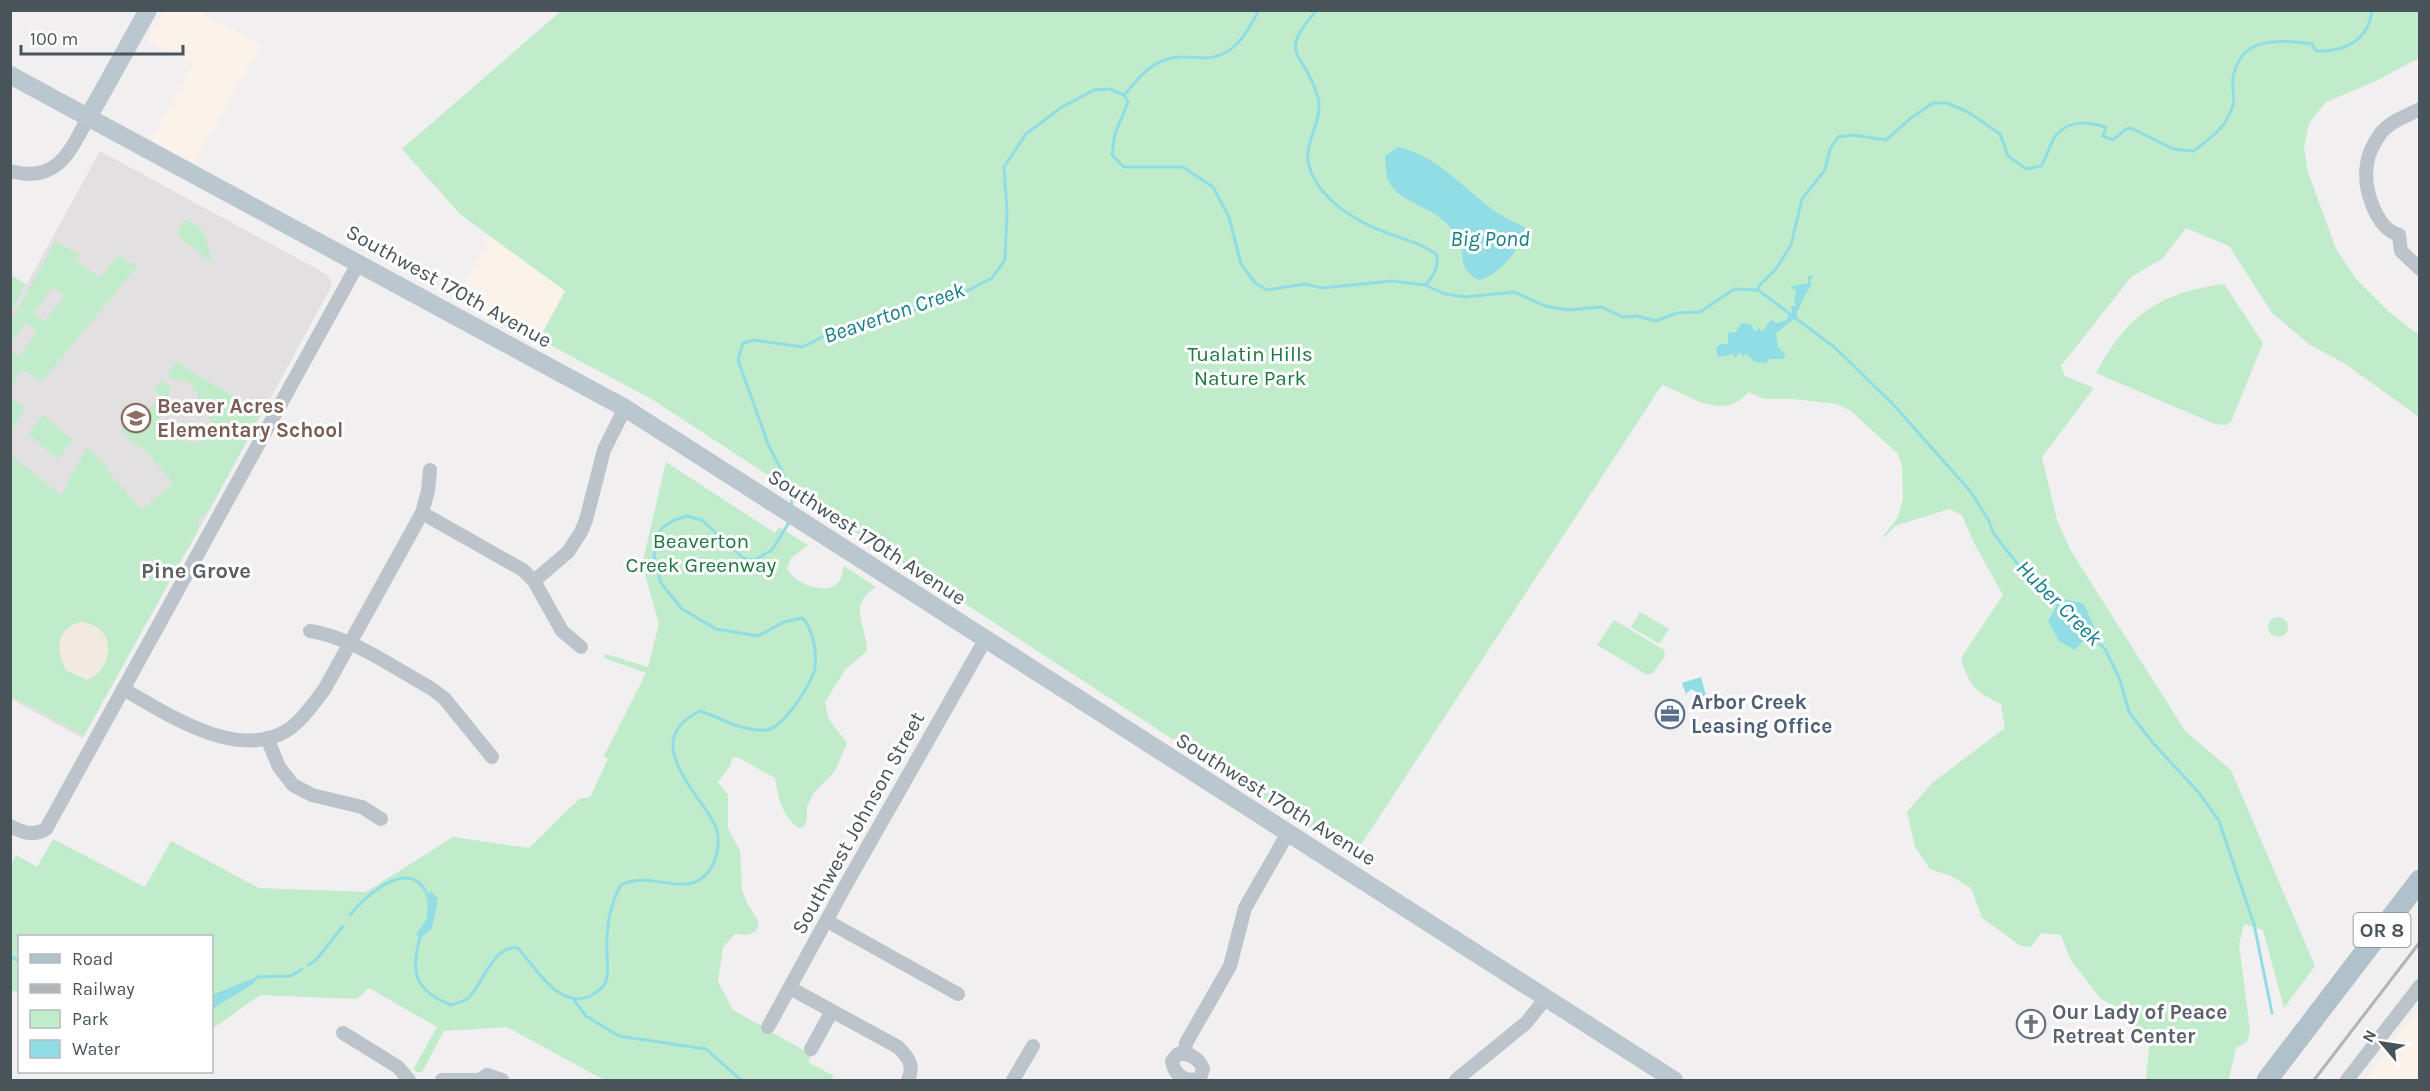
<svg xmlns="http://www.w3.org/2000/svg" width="2430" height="1091" viewBox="0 0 2430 1091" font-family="Karla,sans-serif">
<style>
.commercial{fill:#fbf3e9}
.education{fill:#e2e0e0}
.green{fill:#c0eccc;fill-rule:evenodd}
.sand{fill:#f1eae0}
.water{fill:#90dde5}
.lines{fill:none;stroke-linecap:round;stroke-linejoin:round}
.stream{stroke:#90dde5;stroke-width:3}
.street{stroke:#bbc4ca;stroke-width:14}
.secondary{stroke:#bbc7cf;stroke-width:18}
.primary{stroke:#b0c1cb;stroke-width:21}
.rail{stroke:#b1b5b8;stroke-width:3}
.labels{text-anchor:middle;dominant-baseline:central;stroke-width:6;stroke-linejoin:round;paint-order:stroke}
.shield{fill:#fff;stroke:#7f878c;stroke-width:1.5}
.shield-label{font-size:20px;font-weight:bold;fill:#48545a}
.street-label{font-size:21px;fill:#48545a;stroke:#fff}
.park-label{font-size:21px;fill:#1e7740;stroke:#fff}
.education-label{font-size:21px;font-weight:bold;fill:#785e54;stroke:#fff;text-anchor:start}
.service-label{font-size:21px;font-weight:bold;fill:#4e5e75;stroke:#fff;text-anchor:start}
.worship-label{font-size:21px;font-weight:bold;fill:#5b616d;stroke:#fff;text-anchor:start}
.water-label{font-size:22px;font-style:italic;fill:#157f8a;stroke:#fff}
.neighbourhood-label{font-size:22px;font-weight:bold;fill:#5c6063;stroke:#fff}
</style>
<rect width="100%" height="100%" fill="#f1efef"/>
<!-- commercial -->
<g class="commercial">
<path d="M196,10l65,35 -67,118 -43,-23 42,-75 -46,-25 17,-29z"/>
<path d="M490,236l75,55 -29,54 -81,-44z"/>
<path d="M2419,1008v72h-55l10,-12z"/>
</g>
<!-- education -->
<path class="education" d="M100,151l226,123 5,6v7l-128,235 -121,216 -71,-39v-386z"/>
<!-- green -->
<g class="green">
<path d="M561,11h1858v47l-45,24 -48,20 -17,21 -5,25 4,24 28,77 20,30 33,33 30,23v82l-75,-54 -34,-18 -38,-32 -43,-67 -43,-18 -24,31 -31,18 -70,89 4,10 29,12 -52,69 15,63 14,31 115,181 45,38 84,196 -31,42 -21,-78 -19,-6 -5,20 11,86 -3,12 -11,6 -7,31 -83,1 3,-34 -27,-37 -21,-10 -31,-40 -9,-24 -20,-2 -10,14 -10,-1 -39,-28 -11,-30 -20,-12 -21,-7 -15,-22 -8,-35 25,-29 73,-55 -4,-24c-26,-13 -32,-18 -40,-46l42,-63 -29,-52 -12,-28 -13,-6 -54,17 -11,12v-3l14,-18 5,-18 -1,-33 -4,-12 -47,-43 -15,-7 -43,-5h-29l-15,-7c-28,30 -57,4 -87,-7l-309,472 -700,-457 -114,-61 26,-48 -105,-77 -58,-65zM2056,604l39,25 -20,21z"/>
<path d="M184,220c28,9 19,21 30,42l-2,1 -35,-28z"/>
<path d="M55,242l25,12 -4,6 23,18 21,-24 10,10 2,-2 5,4 -95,116 -21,-13 -10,19v-13l3,-7 -3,-2v-15l8,6 18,-26 -11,-8 -15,20v-22zM53,287l11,9 -19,25 -11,-8z"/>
<path d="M11,275l15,9 -15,29z"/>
<path d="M2224,284l39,59 -32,79 -5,3 -11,-1 -119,-51c31,-58 63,-80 128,-89z"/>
<path d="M177,361l14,11 71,40 -52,97 -11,10 -1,11 -114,206 -73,-40 -1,-242 51,41 26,-48 21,20 -2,2 36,41 31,-27 -28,-33 -15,-9 -9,-11 14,-17 7,5 18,-22 -6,-6 7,-9 10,6 -2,10h-5l-5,26 8,1 -2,13 35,7 2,-15 7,1 4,-26 -17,-2 2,-10 -6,-2 1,-7 -21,-4 -5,-4z"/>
<path d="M11,399l14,8 -14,26z"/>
<path d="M43,415l30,25 -15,19 -30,-25z"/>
<path d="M666,462l109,71 4,-6 29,18 -17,13 -4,11c8,15 41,29 53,11 2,-4 3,-10 4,-14l32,21c-30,19 -9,38 -9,64l-22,19 -20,32 3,16 19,25 -12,28 -21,22 -7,13v13l-3,8 -5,1c-18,-13 -20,-29 -24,-50l-36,-20 -4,-1 -3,2 -2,7 -12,16 10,13v33l12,23 2,39 5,13 12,19 -3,9 -8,4 -13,-1 -12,13 -5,35 15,28 79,45 -4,7 26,14 -3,4h-227l-97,-53 -63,4 -22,41h-6l-2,-4 23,-41 -68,-39 -12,11 -97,-4 -48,34v-93h-192l-1,58 -8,-5v-124l5,-10 21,12 16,-28 92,48 26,-46 88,47 107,4 87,-55 76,11 50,-49 11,-2 18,-38 -4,-3 42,-83 -42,-15 2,-4 42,13 11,-43 -17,-59z"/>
<path d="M1640,612l29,17 -10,15 -28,-17z"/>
<circle cx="2278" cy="627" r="10"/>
<path d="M1614,620l50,30 1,6 -12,17 -6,2 -50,-30z"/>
</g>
<!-- sand -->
<path class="sand" d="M81,622c36,3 34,47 6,58l-21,-10c-11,-20 -10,-42 15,-48z"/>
<!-- water -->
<g class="water">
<path d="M1398,147c39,9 63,39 94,62 11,9 25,14 38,21 -13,18 -28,45 -52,50 -17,-10 -16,-19 -15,-38 -7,-10 -19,-22 -30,-29 -13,-8 -30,-13 -40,-25 -8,-9 -7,-21 -8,-32z"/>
<path d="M1813,275l-3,6 2,4c-8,9 -10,18 -15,27v5l-21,16 2,14 7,7 -1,5h-14l-5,4 -10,-1 -9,-8 -3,3 -4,-5 -3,5h-3l1,-3 -16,3 -2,-9 4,-4h8v-11l8,-1 5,-9 9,1 5,7 3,-2 -1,-4 5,7 9,-12 6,3 10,-3 2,-6 3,-1 -1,-7h5l-2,-9 2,-3v-4l-5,-2 1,-2 16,-3v-7z"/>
<path d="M2061,598l23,6 11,25 -20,21 -16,-9 -11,-20z"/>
<path d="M1701,677l5,19 -12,4 1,-9 -4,-2 -5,5 -4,-11z"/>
<path d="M431,891l7,8 -6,29 -8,7 -6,1 -2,-2 11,-15 1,-25z"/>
<path d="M259,976l-6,8 -41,25v-14z"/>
</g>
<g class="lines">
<!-- stream -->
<g class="stream">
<path d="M1317,10c-40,45 -15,39 0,84 9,25 -15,48 -8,72 10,34 48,56 78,67 18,7 35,10 50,22 1,14 -3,21 -12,30"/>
<path d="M1124,95c11,-12 22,-28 38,-34 15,-6 26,-4 41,-3 31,0 43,-24 56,-48"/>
<path d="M1758,290l76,57 58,56 78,88 18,28 6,15 40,51 24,21"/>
<path d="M1758,290l1,-4 17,-17 15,-24 11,-46 23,-29 5,-21 8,-12 15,-2 33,5 25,-22 22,-15h14l21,9 32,22 8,22 18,13 15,-3c5,-7 11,-27 15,-31 14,-16 32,-13 50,-8l-3,9 10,4 13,-11 5,-1 42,21 21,2c13,-11 28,-20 35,-36 9,-18 2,-21 4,-37 7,-43 47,-38 79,-34l4,7c29,1 52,-10 56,-41"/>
<path d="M791,508l1,-9 -11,-30 -13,-25 -30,-84 5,-17 11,-3 49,7 21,-11 29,-4 23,-8 91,-33 25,-13 13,-18 2,-49 -3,-44 22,-33 36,-27 32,-17 16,-1 14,6 4,7 -13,32 -3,21 12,12h59l30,20 16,30 12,47 14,19 12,7 38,-6 17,4 69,-7 34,4 20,9 21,3 48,-5 31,14 23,4 33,-3 22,10 14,-1 19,5 21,-8 23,-1 34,-23 24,1"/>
<path d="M2087,632l18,17 15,31 9,32 24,31 47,51 19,27 35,103 18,89"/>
<path d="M350,915c17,-22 65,-62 79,-15"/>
<path d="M421,934c-11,37 -8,56 30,71 6,-2 13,-3 17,-7 16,-15 25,-54 50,-50 17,19 41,62 72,48 6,-3 14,-8 16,-15 3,-9 1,-19 1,-28 -1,-24 2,-47 14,-68 28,-14 58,9 80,-6 17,-12 22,-41 12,-58 -19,-33 -72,-82 -13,-110 22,7 42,21 66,19 16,-1 48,-48 49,-63 2,-16 -2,-36 -12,-49l-19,4 -26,14 -42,-7 -34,-20 -21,-26 -7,-26 3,-21 6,-9 11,-7 13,-4 15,4 41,38 6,2 7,-1 16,-9 18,-29"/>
<path d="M10,956l10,6"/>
<path d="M308,965l8,-5 27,-34"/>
<path d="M257,977l34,-1 11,-7"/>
<path d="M574,1000l12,16 33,20 87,13 35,31"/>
</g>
<!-- street -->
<g class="street">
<path d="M2420,109c-14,7 -31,13 -40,25 -6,9 -12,20 -13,30 -4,23 8,64 32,71l2,16 19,18"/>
<path d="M10,171c47,13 60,-19 79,-55"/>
<path d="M422,513l101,57 11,11 28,50 19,16"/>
<path d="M534,581l34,-29 13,-20 5,-12 18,-70 21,-42"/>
<path d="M310,631c42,6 86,38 122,58l12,9 48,59"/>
<path d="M123,689c43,24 112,72 163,42 15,-9 27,-27 38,-41l98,-177 6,-22 2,-21"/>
<path d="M267,738l12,29 14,18 19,10 50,12 19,12"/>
<path d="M10,826c12,6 23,11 36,3l313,-567"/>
<path d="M827,921l131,73"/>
<path d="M790,988l108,59c10,10 17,19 10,33"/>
<path d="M768,1027l80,-146 137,-241"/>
<path d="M343,1033l55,34 11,13"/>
<path d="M811,1049l21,-38"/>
<path d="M1178,1054c12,-1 21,4 25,15l-3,9c-13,5 -26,-2 -28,-17z"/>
<path d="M1185,1054l1,-11 44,-77 15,-58 43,-75"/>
<path d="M442,1080h33"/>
<path d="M480,1080l7,-5 15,5"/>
<path d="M1013,1080l20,-34"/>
<path d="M1456,1080l70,-57 20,-25"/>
<path d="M2347,1080l73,-94"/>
</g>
<!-- secondary -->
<g class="secondary">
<path d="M10,75l615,333 1049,672"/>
<path d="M89,116l59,-106"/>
</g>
<!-- primary -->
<path class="primary" d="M2267,1080l153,-200"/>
<!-- rail -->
<path class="rail" d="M2314,1080l106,-138"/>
</g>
<!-- icons -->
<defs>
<g id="school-ring" transform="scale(1.5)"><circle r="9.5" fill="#fff" stroke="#8d6e63" stroke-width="1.5"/><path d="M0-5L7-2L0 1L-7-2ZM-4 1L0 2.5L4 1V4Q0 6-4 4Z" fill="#8d6e63"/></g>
<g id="office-ring" transform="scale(1.5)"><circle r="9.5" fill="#fff" stroke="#5c6f8a" stroke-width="1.5"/><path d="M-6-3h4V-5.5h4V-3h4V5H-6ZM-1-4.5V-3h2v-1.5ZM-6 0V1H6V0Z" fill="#5c6f8a"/></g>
<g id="church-ring" transform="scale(1.5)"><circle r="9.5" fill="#fff" stroke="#6b7280" stroke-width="1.5"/><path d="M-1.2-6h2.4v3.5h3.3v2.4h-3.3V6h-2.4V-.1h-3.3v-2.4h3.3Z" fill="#6b7280"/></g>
</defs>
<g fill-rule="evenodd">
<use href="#school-ring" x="136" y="418"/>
<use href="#office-ring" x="1670" y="714"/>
<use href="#church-ring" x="2031" y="1024"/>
</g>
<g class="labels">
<!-- shield labels -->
<rect class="shield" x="2353.5" y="913" width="57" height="34" rx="4.5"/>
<g class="shield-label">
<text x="2382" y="930">OR 8</text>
</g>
<!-- street labels -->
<g class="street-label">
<text transform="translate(449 286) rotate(29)">Southwest 170th Avenue</text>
<text transform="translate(867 537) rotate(33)">Southwest 170th Avenue</text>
<text transform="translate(1276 799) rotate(32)">Southwest 170th Avenue</text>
<text transform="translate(858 823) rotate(-61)">Southwest Johnson Street</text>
</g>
<!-- park labels -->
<g class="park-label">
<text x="1250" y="354">Tualatin Hills<tspan x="1250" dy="24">Nature Park</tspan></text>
<text x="701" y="541">Beaverton<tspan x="701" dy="24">Creek Greenway</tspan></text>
</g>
<!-- education labels -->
<g class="education-label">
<text x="157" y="406">Beaver Acres<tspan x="157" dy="24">Elementary School</tspan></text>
</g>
<!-- service labels -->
<g class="service-label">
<text x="1691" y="702">Arbor Creek<tspan x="1691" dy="24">Leasing Office</tspan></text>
</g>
<!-- worship labels -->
<g class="worship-label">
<text x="2052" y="1012">Our Lady of Peace<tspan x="2052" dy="24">Retreat Center</tspan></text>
</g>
<!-- water labels -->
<g class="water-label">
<text x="1490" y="239">Big Pond</text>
<text transform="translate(894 313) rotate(-19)">Beaverton Creek</text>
<text transform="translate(2059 603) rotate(45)">Huber Creek</text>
</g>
<!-- neighbourhood labels -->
<g class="neighbourhood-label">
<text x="196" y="571">Pine Grove</text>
</g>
</g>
<!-- border -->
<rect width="2430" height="1091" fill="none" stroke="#48545a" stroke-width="24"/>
<!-- legend -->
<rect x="18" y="935" width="195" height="138" fill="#ffffff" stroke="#b6bbbd" stroke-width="1.5"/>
<rect x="30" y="954" width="30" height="9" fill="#b0c1cb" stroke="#b6bbbd" stroke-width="1.5"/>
<text x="72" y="965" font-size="18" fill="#48545a">Road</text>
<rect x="30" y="984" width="30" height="9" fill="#b1b5b8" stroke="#b6bbbd" stroke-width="1.5"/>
<text x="72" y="995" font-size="18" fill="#48545a">Railway</text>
<rect x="30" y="1010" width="30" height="18" fill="#c0eccc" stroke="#b6bbbd" stroke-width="1.5"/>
<text x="72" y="1025" font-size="18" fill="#48545a">Park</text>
<rect x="30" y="1040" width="30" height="18" fill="#90dde5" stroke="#b6bbbd" stroke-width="1.5"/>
<text x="72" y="1055" font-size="18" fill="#48545a">Water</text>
<!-- north arrow -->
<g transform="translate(2382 1043) rotate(299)" stroke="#ffffff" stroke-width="4.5" paint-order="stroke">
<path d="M0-4.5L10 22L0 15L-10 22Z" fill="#48545a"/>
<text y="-9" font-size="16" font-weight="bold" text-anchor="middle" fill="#48545a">N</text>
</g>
<!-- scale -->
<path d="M21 45v9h162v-9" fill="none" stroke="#48545a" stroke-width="3"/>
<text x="30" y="45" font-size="18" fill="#48545a" stroke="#ffffff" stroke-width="4.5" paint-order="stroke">100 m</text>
</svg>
